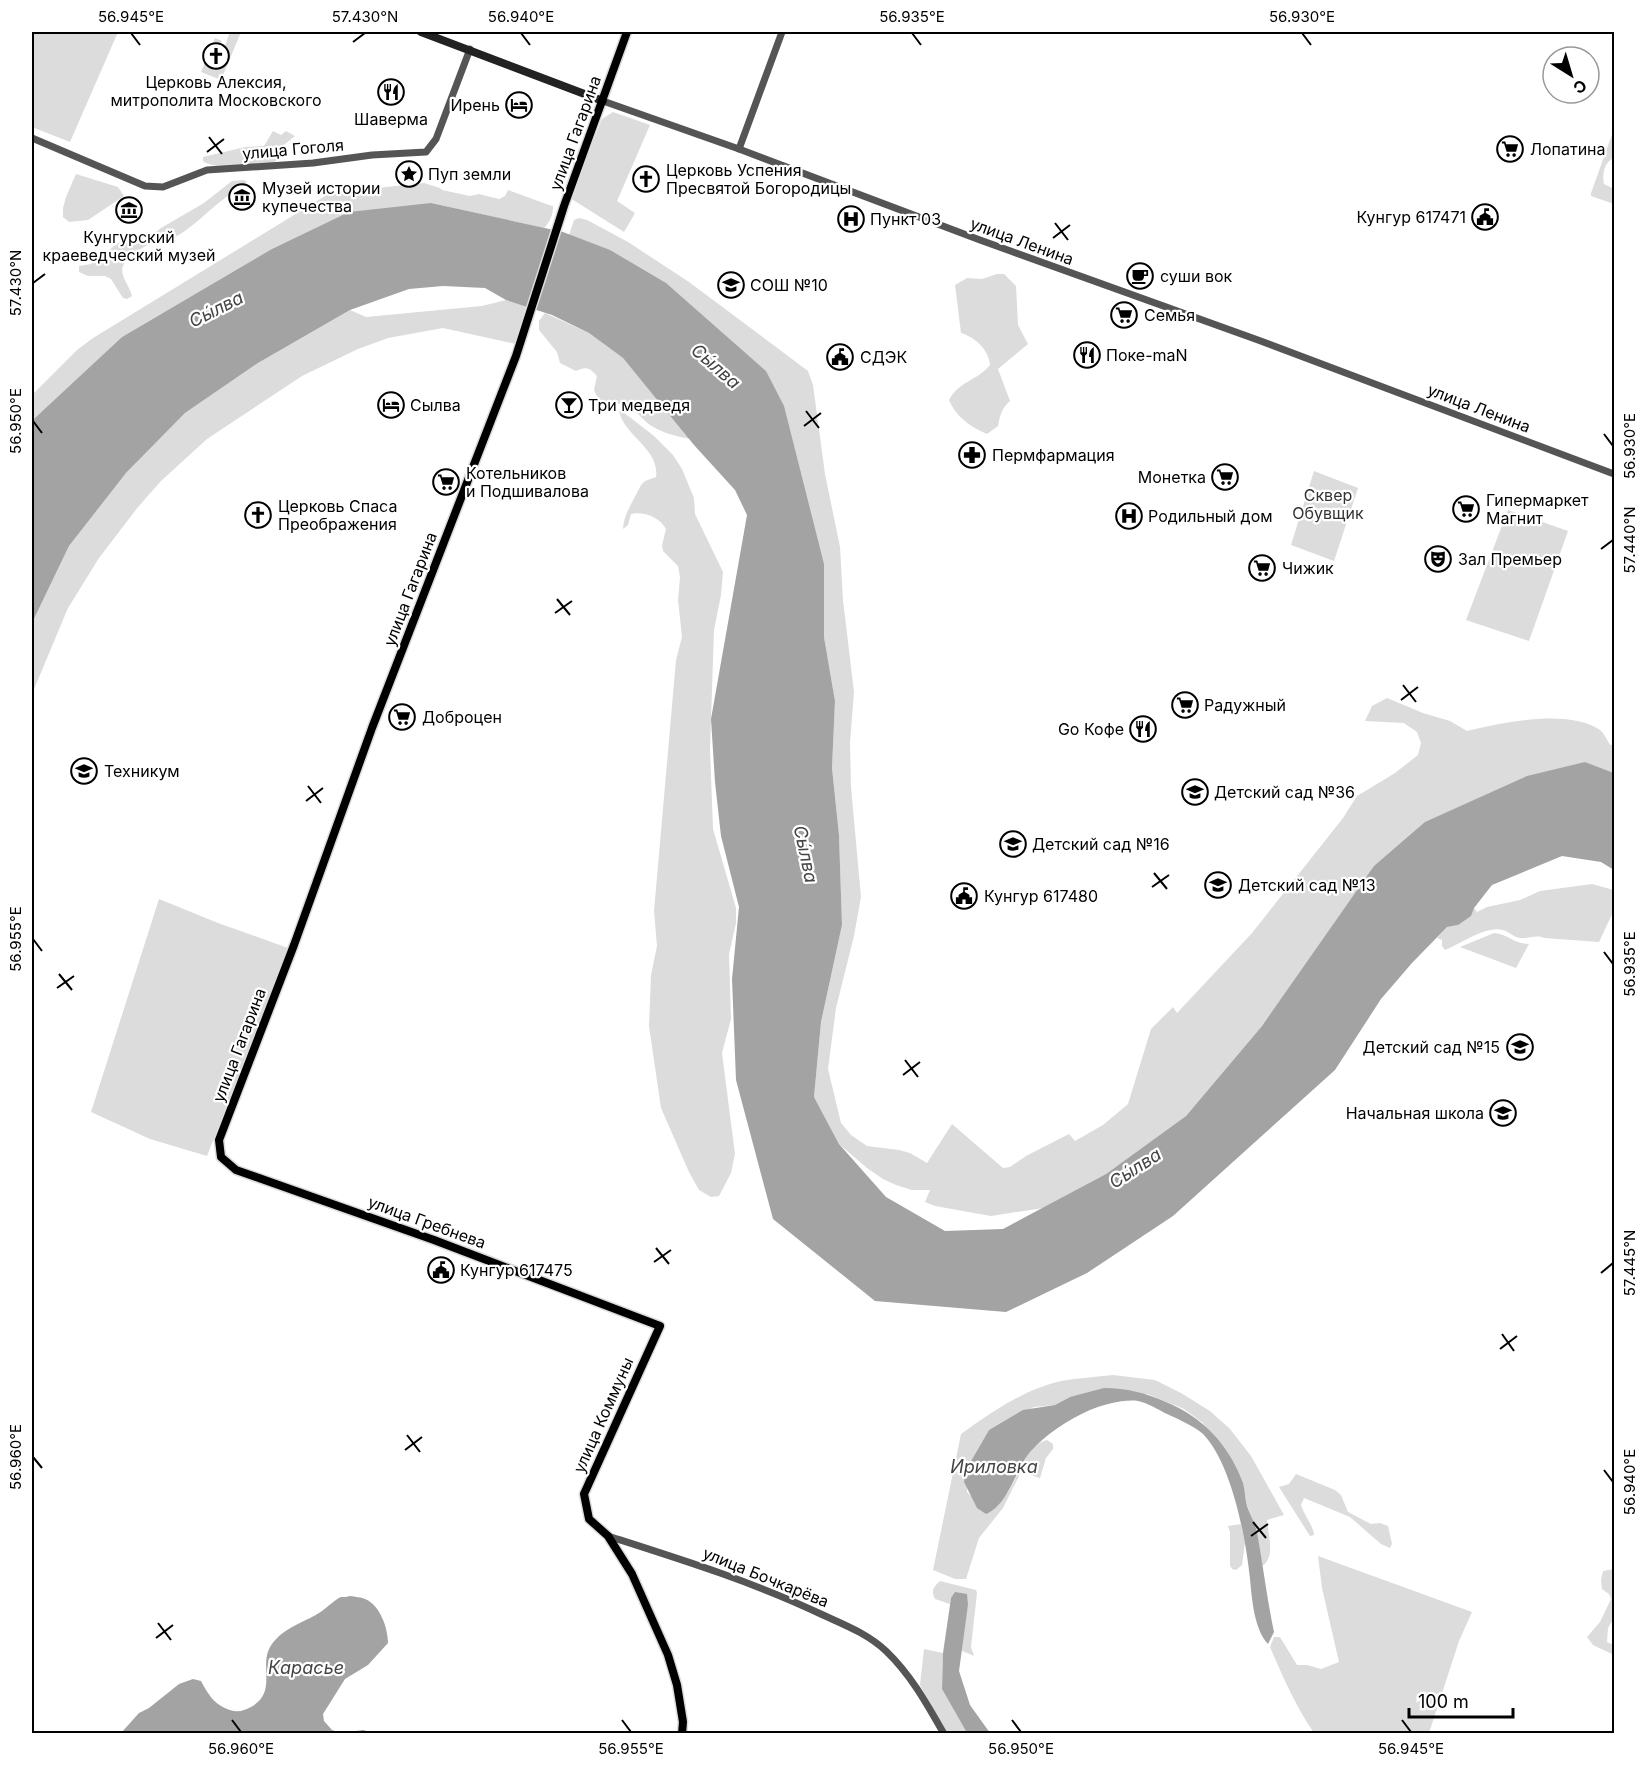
<svg xmlns="http://www.w3.org/2000/svg" width="1646" height="1765" viewBox="0 0 1646 1765" font-family="Inter,sans-serif">
<style>
.green{fill:#dcdcdc}
.water{fill:#a3a3a3}
.lines{fill:none;stroke-linecap:round;stroke-linejoin:round}
.primary-casing{stroke:#dbdbdb;stroke-width:11}
.tertiary{stroke:#555;stroke-width:7}
.secondary{stroke:#222;stroke-width:8}
.primary{stroke:#000;stroke-width:8}
.ticks{fill:none;stroke:#000;stroke-width:2}
.labels{text-anchor:middle;dominant-baseline:central;stroke-width:4.5;stroke-linejoin:round;paint-order:stroke}
.poi-label{font-size:16px;fill:#000;stroke:#fff;text-anchor:start}
.street-label{font-size:16px;fill:#000;stroke:#fff}
.park-label{font-size:16px;fill:#333;stroke:#fff}
.water-label{font-size:18px;font-style:italic;fill:#444;stroke:#fff}
.neatline{fill:none;stroke:#000;stroke-width:2}
.ticks-label{font-size:15px;text-anchor:middle;fill:#000}
</style>
<rect width="100%" height="100%" fill="#fff"/>
<!-- green -->
<g class="green">
<path d="M32,32h86l-48,110 -38,-15z"/>
<path d="M230,32h11l-20,48 -20,-8 14,-34 7,3 -2,3 -4,-1 -9,21 1,3 6,3 3,-2z"/>
<path d="M613,112l37,13 -33,76 18,12 -11,19 -54,-34 32,-79z"/>
<path d="M1614,129v29c-10,4 -12,16 -10,26l10,5v15l-23,-8v-3z"/>
<path d="M273,131l8,4 5,-4 9,5 -19,15 1,9 -4,3c-16,1 -58,8 -70,-2v-4l42,-10 19,-1z"/>
<path d="M76,174l42,13 6,9 -36,24 -19,2 -6,-5v-9l3,-11z"/>
<path d="M244,180l3,2c-6,7 -15,10 -22,16 -15,11 -28,25 -43,35 -12,8 -21,5 -30,10 -9,4 -26,14 -29,23 -4,9 7,20 9,30l-5,3 -4,-1 -12,-19 -6,-3h-17l-9,-4v-6l12,-2 30,-23 27,-3 13,-10 43,-25 28,-22z"/>
<path d="M424,183l16,5 2,2 28,6 9,-2 20,5 6,-3 3,-6 41,15 4,1c0,9 -3,16 -9,22l-113,-25 -161,47 -148,87 -90,85v-27l45,-45 16,-12 237,-145 26,1 21,-6z"/>
<path d="M579,218l8,2 41,22 61,40 119,89 5,14 12,89 15,73 3,53 11,92 -4,51 1,44 10,110 -7,39 -18,72 -8,61 13,54 10,12 16,11 32,4 11,3 17,10 25,-39 51,44 7,-1 16,-11 43,-22 6,7 28,-16 25,-21 23,-75 22,-22 4,6 75,-80 91,-115 14,-22 38,-23 23,-18 3,-12 -4,-11 -13,-9 -39,-2 7,-15 15,-8 36,15 27,8 17,10c35,-8 100,-23 133,-1 4,3 7,10 10,15l4,-1v29l-29,-11 -299,233 -24,31 -76,90 -80,58 -63,34 -52,8 -56,-10 -10,-4 5,-12h-18l-16,-5 -13,-6 -16,-11 -28,-24 -25,-47 7,-75 21,-97 -3,-90 -7,-67 3,-67 -11,-64v-73l-58,-193 -46,-39 -151,-97 5,-15z"/>
<path d="M997,274h7l12,12 2,39 10,19 -30,25 12,32c-8,7 -10,14 -12,25l-11,8c-16,-7 -31,-17 -38,-34 10,-19 28,-19 41,-35 -1,-15 -15,-28 -29,-32l-6,-48 12,-7 15,1z"/>
<path d="M506,300l20,6 -10,38 -73,-16 -55,10 -30,11 -56,27 -95,63 -46,42 -23,26 -39,51 -31,50 -36,86v-71l37,-77 57,-73 59,-60 73,-50 92,-53 16,7 116,-11z"/>
<path d="M545,313l44,20 34,25 67,81c-15,-3 -27,-6 -40,-14 -7,-5 -13,-14 -21,-18 -14,-8 -27,3 -35,-17l3,-14c-7,-8 -11,-10 -21,-5l-16,-8 -3,-11 -18,-22v-9z"/>
<path d="M619,411l4,1 31,24 19,19 9,14 12,29 1,16 28,58 -2,23 -7,35 -4,119 3,80 23,79v15l-7,31 2,65 -9,34 13,101 -4,19 -12,23 -8,1 -12,-7 -10,-18 -28,-64 -12,-82 2,-51 6,-29 -3,-35 22,-251 6,-23 -4,-37 2,-23 -2,-11 -15,-15 -1,-6 4,-16c-6,-12 -23,-18 -35,-15l-3,11 -5,4c0,-14 12,-31 18,-44l4,-4 11,-4c4,-28 -32,-41 -37,-66z"/>
<path d="M1314,471l44,17 -24,73 -43,-16z"/>
<path d="M1508,510l60,21 -39,110 -63,-21z"/>
<path d="M1592,884l22,6v20l-15,32 -55,-4c-8,-4 -15,1 -23,0 -7,0 -11,-6 -18,-8 -17,-5 -43,14 -58,20l-3,-4v-6l-5,-2 10,-11 11,-2 16,-17 3,4 10,-5 33,-7 20,-9z"/>
<path d="M159,899l59,24 70,25 -81,208 -57,-17 -59,-27z"/>
<path d="M1494,933c14,1 20,11 35,11l-13,24 -56,-21z"/>
<path d="M1113,1375l42,5 26,13 29,18 20,18 21,27 33,59 -17,5c1,14 9,38 -5,46l-6,-37 -9,-24 -4,-20 -40,-62 -19,-14 -37,-15 -77,3 -15,8 -21,2 -45,23 -22,38v24l7,7 3,9c8,-3 21,-6 27,-11 15,-16 18,-50 43,-57l6,4v5l-7,9 -6,20 -19,-6 -18,36 -24,30 -13,41h-11l-22,-9 28,-136c31,-22 62,-44 100,-53 17,-3 35,-4 52,-6z"/>
<path d="M1296,1474l39,16 6,5 7,17 23,12 9,-1 8,3 4,18 -2,4 -9,-4 -31,-27 -46,-19 -3,7c3,10 12,20 13,30l-4,1 -31,-49 10,-3z"/>
<path d="M1241,1524l4,18 -3,23 -6,5 -4,-1 -2,-4v-33l-2,-6z"/>
<path d="M1318,1556l154,56 -13,29 -30,92h-115c-18,-26 -31,-56 -44,-86l4,-10h6l17,28h10l14,4 18,-7 -17,-74z"/>
<path d="M1614,1569v49l-6,10 -1,14 7,3v10l-21,-10 -6,-8 13,-15 11,-23 -2,-5 -7,-5 -1,-9 2,-9z"/>
<path d="M940,1581l36,9 1,3 -6,54 3,9 -12,-5 -1,-3 7,-43 -17,-7 -1,6 -15,-5c-4,-8 -2,-12 5,-18z"/>
<path d="M924,1649l19,4 -1,36 25,44h-20l-27,-48z"/>
</g>
<!-- water -->
<g class="water">
<path d="M431,203l132,29 47,18 56,33 100,88 18,35 40,158v73l11,64 -3,67 7,67 3,90 -21,97 -7,75 25,47 47,53 59,34 58,-2 103,-55 80,-58 76,-90 112,-160 51,-44 102,-46 58,-14 29,11v97l-13,-8 -39,-6 -70,29 -18,23 -3,8 -13,9 -11,2 -35,36 -31,36 -46,71 -162,146 -86,57 -81,39 -131,-11 -102,-82 -37,-139 -4,-101 7,-72 -18,-71 -6,-54 -4,-63 36,-204 -12,-25 -41,-45 -71,-87 -34,-25 -37,-18 -46,-15 -21,-12 -42,-2 -34,3 -59,21 -92,53 -73,50 -59,60 -57,73 -37,77v-201l3,-4 87,-81 148,-87 79,-38z"/>
<path d="M1104,1388c23,0 41,5 62,14 37,15 63,43 77,81 2,8 2,15 4,23 3,9 8,17 10,26 6,33 10,67 17,100l-6,12c-14,-15 -16,-45 -18,-65 -4,-40 -18,-115 -47,-145 -9,-8 -25,-15 -36,-20 -8,-4 -19,-11 -29,-13 -14,-2 -35,4 -48,9 -21,9 -45,25 -60,42 -15,18 -21,52 -44,62l-9,-6 -13,-26 3,-14 22,-38 34,-20 32,-5 15,-8z"/>
<path d="M955,1592l12,2 1,11 -9,66 11,34 20,28h-23l-25,-44 1,-36 8,-55z"/>
<path d="M350,1596c5,1 11,1 15,3 15,6 23,29 23,44l-20,22 -23,14 -22,35 1,7 8,9 9,3 22,-3 11,3h-253l18,-20 10,-5 30,-24 14,-5 8,2c8,15 15,26 33,30 6,1 11,-1 17,-4 28,-16 6,-43 21,-63 12,-17 34,-22 50,-33 6,-4 12,-11 19,-14 3,0 6,0 9,-1z"/>
</g>
<g class="lines">
<!-- primary casing -->
<g class="primary-casing">
<path id="primary" d="M627,32l-63,174 -48,150 -144,372 -78,217 -75,195 2,17 15,13 198,70 226,86 -76,168 5,25 19,17 24,38 36,81 9,30 6,37 -1,12"/>
</g>
<!-- tertiary -->
<g class="tertiary">
<path d="M603,101l136,48 241,91 278,100 356,134"/>
<path d="M32,138l113,48 18,1 44,-17 106,-7 59,-8 54,-3 10,-13 34,-90"/>
<path d="M739,149l43,-117"/>
<path d="M608,1536c72,23 146,46 215,79 22,10 45,19 63,36 25,24 41,53 58,83"/>
</g>
<!-- secondary -->
<path class="secondary" d="M421,32l182,69"/>
<!-- primary -->
<use href="#primary" class="primary"/>
</g>
<!-- ticks -->
<path class="ticks" d="M131,33l9,12M521,33l9,12M912,33l9,12M1302,33l9,12M353,42l12,-9M209,137l13,17M207,152l17,-13M1055,223l13,17M1053,238l17,-13M33,283l12,-9M806,411l13,17M33,421l9,12M804,426l17,-13M1604,434l9,12M1601,549l12,-9M557,599l13,16M555,613l17,-12M1403,685l13,17M1401,700l17,-13M308,786l13,17M306,801l17,-13M1154,873l13,16M1152,887l17,-12M33,939l9,12M1604,952l9,12M59,974l13,16M57,988l17,-12M905,1060l13,17M903,1075l17,-13M656,1248l13,16M654,1262l17,-12M1601,1273l12,-10M1502,1334l12,17M1500,1349l17,-13M407,1435l13,17M405,1450l17,-13M33,1457l9,11M1604,1470l9,12M1253,1522l13,16M1251,1536l17,-12M158,1623l13,17M156,1638l17,-13M232,1720l9,12M622,1720l9,12M1012,1720l9,12M1402,1720l9,12"/>
<!-- icons -->
<defs>
<g id="church-ring" transform="scale(1.35)"><circle r="9.5" fill="#fff" stroke="#000" stroke-width="1.5"/><path d="M-1.2-6h2.4v3.5h3.3v2.4h-3.3V6h-2.4V-.1h-3.3v-2.4h3.3Z" fill="#000"/></g>
<g id="restaurant-ring" transform="scale(1.35)"><circle r="9.5" fill="#fff" stroke="#000" stroke-width="1.5"/><path d="M-5-6h1v4h1v-4h1v4h1v-4h1v5L-1.5 .5V6h-2V.5L-5-1ZM5-6V6H3V1.5H1.5Q1.5-4 5-6Z" fill="#000"/></g>
<g id="hotel-ring" transform="scale(1.35)"><circle r="9.5" fill="#fff" stroke="#000" stroke-width="1.5"/><path d="M-6-4.5h1.5V1H6V5H4.5V3h-9V5H-6ZM-4 0a1.8 1.8 0 1 1 3.6 0ZM.5 0V-2.5h3Q6-2.5 6 0Z" fill="#000"/></g>
<g id="supermarket-ring" transform="scale(1.35)"><circle r="9.5" fill="#fff" stroke="#000" stroke-width="1.5"/><path d="M-6-5.5h2.5l.6 2H6L4.5 2H-2.5L-4.4-4H-6ZM-1.5 3.2a1.3 1.3 0 1 0 .1 0ZM3 3.2a1.3 1.3 0 1 0 .1 0Z" fill="#000"/></g>
<g id="sight-ring" transform="scale(1.35)"><circle r="9.5" fill="#fff" stroke="#000" stroke-width="1.5"/><path d="M0-6L1.8-2.2L6-1.7L2.9 1.2L3.7 5.4L0 3.3L-3.7 5.4L-2.9 1.2L-6-1.7L-1.8-2.2Z" fill="#000"/></g>
<g id="museum-ring" transform="scale(1.35)"><circle r="9.5" fill="#fff" stroke="#000" stroke-width="1.5"/><path d="M0-6L6-3V-2H-6V-3ZM-5-1h2V3h-2ZM-1-1h2V3h-2ZM3-1h2V3H3ZM-6 4H6V6H-6Z" fill="#000"/></g>
<g id="civic-ring" transform="scale(1.35)"><circle r="9.5" fill="#fff" stroke="#000" stroke-width="1.5"/><path d="M-.6-6.5H3V-4.5H.6V-3L4-1V1h2V6H-6V1h2V-1L-.6-3ZM-1.2 2.5V6h2.4V2.5Z" fill="#000"/></g>
<g id="hospital-ring" transform="scale(1.35)"><circle r="9.5" fill="#fff" stroke="#000" stroke-width="1.5"/><path d="M-5-5h3v3.5h4V-5h3V5h-3V1.5h-4V5h-3Z" fill="#000"/></g>
<g id="cafe-ring" transform="scale(1.35)"><circle r="9.5" fill="#fff" stroke="#000" stroke-width="1.5"/><path d="M-5.5-4.5H6V0H3Q3 3.5 0 3.5H-2.5Q-5.5 3.5-5.5 0ZM3-3.2v2h1.7v-2ZM-6 4.5H4V6H-6Z" fill="#000"/></g>
<g id="school-ring" transform="scale(1.35)"><circle r="9.5" fill="#fff" stroke="#000" stroke-width="1.5"/><path d="M0-5L7-2L0 1L-7-2ZM-4 1L0 2.5L4 1V4Q0 6-4 4Z" fill="#000"/></g>
<g id="bar-ring" transform="scale(1.35)"><circle r="9.5" fill="#fff" stroke="#000" stroke-width="1.5"/><path d="M-6-5H6L.8 .8V4.5H3.5V6h-7V4.5H-.8V.8Z" fill="#000"/></g>
<g id="pharmacy-ring" transform="scale(1.35)"><circle r="9.5" fill="#fff" stroke="#000" stroke-width="1.5"/><path d="M-2-6h4v4h4v4h-4v4h-4v-4h-4v-4h4Z" fill="#000"/></g>
<g id="theatre-ring" transform="scale(1.35)"><circle r="9.5" fill="#fff" stroke="#000" stroke-width="1.5"/><path d="M-5-5.5Q0-4 5-5.5V0Q5 5 0 6Q-5 5-5 0ZM-3.3-2.5H-1v1.5H-3.3ZM1-2.5H3.3v1.5H1ZM-2.8 1Q0 5.5 2.8 1Z" fill="#000"/></g>
<g id="university-ring" transform="scale(1.35)"><circle r="9.5" fill="#fff" stroke="#000" stroke-width="1.5"/><path d="M0-5L7-2L0 1L-7-2ZM-4 1L0 2.5L4 1V4Q0 6-4 4Z" fill="#000"/></g>
</defs>
<g fill-rule="evenodd">
<use href="#church-ring" x="216" y="56"/>
<use href="#restaurant-ring" x="391" y="92"/>
<use href="#hotel-ring" x="519" y="105"/>
<use href="#supermarket-ring" x="1510" y="149"/>
<use href="#sight-ring" x="409" y="174"/>
<use href="#church-ring" x="646" y="179"/>
<use href="#museum-ring" x="242" y="197"/>
<use href="#museum-ring" x="129" y="210"/>
<use href="#civic-ring" x="1485" y="217"/>
<use href="#hospital-ring" x="851" y="219"/>
<use href="#cafe-ring" x="1140" y="276"/>
<use href="#school-ring" x="731" y="285"/>
<use href="#supermarket-ring" x="1124" y="315"/>
<use href="#restaurant-ring" x="1087" y="355"/>
<use href="#civic-ring" x="840" y="357"/>
<use href="#hotel-ring" x="391" y="405"/>
<use href="#bar-ring" x="569" y="405"/>
<use href="#pharmacy-ring" x="972" y="455"/>
<use href="#supermarket-ring" x="1225" y="477"/>
<use href="#supermarket-ring" x="446" y="482"/>
<use href="#supermarket-ring" x="1466" y="509"/>
<use href="#church-ring" x="258" y="515"/>
<use href="#hospital-ring" x="1129" y="516"/>
<use href="#theatre-ring" x="1438" y="559"/>
<use href="#supermarket-ring" x="1262" y="568"/>
<use href="#supermarket-ring" x="1185" y="705"/>
<use href="#supermarket-ring" x="402" y="717"/>
<use href="#restaurant-ring" x="1143" y="729"/>
<use href="#university-ring" x="84" y="771"/>
<use href="#school-ring" x="1195" y="792"/>
<use href="#school-ring" x="1013" y="844"/>
<use href="#school-ring" x="1218" y="885"/>
<use href="#civic-ring" x="964" y="896"/>
<use href="#school-ring" x="1520" y="1047"/>
<use href="#school-ring" x="1503" y="1113"/>
<use href="#civic-ring" x="441" y="1270"/>
</g>
<g class="labels">
<!-- poi labels -->
<g class="poi-label">
<text x="216" y="82" text-anchor="middle">Церковь Алексия,<tspan x="216" dy="18">митрополита Московского</tspan></text>
<text x="500" y="105" text-anchor="end">Ирень</text>
<text x="391" y="119" text-anchor="middle">Шаверма</text>
<text x="1530" y="149">Лопатина</text>
<text x="666" y="170">Церковь Успения<tspan x="666" dy="18">Пресвятой Богородицы</tspan></text>
<text x="428" y="174">Пуп земли</text>
<text x="262" y="188">Музей истории<tspan x="262" dy="18">купечества</tspan></text>
<text x="1466" y="217" text-anchor="end">Кунгур 617471</text>
<text x="870" y="219">Пункт 03</text>
<text x="129" y="237" text-anchor="middle">Кунгурский<tspan x="129" dy="18">краеведческий музей</tspan></text>
<text x="1160" y="276">суши вок</text>
<text x="750" y="285">СОШ №10</text>
<text x="1144" y="315">Семья</text>
<text x="1106" y="355">Поке-maN</text>
<text x="860" y="357">СДЭК</text>
<text x="410" y="405">Сылва</text>
<text x="588" y="405">Три медведя</text>
<text x="992" y="455">Пермфармация</text>
<text x="466" y="473">Котельников<tspan x="466" dy="18">и Подшивалова</tspan></text>
<text x="1206" y="477" text-anchor="end">Монетка</text>
<text x="1486" y="500">Гипермаркет<tspan x="1486" dy="18">Магнит</tspan></text>
<text x="278" y="506">Церковь Спаса<tspan x="278" dy="18">Преображения</tspan></text>
<text x="1148" y="516">Родильный дом</text>
<text x="1458" y="559">Зал Премьер</text>
<text x="1282" y="568">Чижик</text>
<text x="1204" y="705">Радужный</text>
<text x="422" y="717">Доброцен</text>
<text x="1124" y="729" text-anchor="end">Go Кофе</text>
<text x="104" y="771">Техникум</text>
<text x="1214" y="792">Детский сад №36</text>
<text x="1032" y="844">Детский сад №16</text>
<text x="1238" y="885">Детский сад №13</text>
<text x="984" y="896">Кунгур 617480</text>
<text x="1500" y="1047" text-anchor="end">Детский сад №15</text>
<text x="1484" y="1113" text-anchor="end">Начальная школа</text>
<text x="460" y="1270">Кунгур 617475</text>
</g>
<!-- street labels -->
<g class="street-label">
<text transform="translate(575 133) rotate(-70)">улица Гагарина</text>
<text transform="translate(293 149) rotate(-5)">улица Гоголя</text>
<text transform="translate(1022 241) rotate(20)">улица Ленина</text>
<text transform="translate(1479 408) rotate(21)">улица Ленина</text>
<text transform="translate(410 589) rotate(-69)">улица Гагарина</text>
<text transform="translate(239 1045) rotate(-69)">улица Гагарина</text>
<text transform="translate(427 1222) rotate(20)">улица Гребнева</text>
<text transform="translate(603 1415) rotate(-66)">улица Коммуны</text>
<text transform="translate(766 1577) rotate(22)">улица Бочкарёва</text>
</g>
<!-- park labels -->
<g class="park-label">
<text x="1328" y="495">Сквер<tspan x="1328" dy="18">Обувщик</tspan></text>
</g>
<!-- water labels -->
<g class="water-label">
<text transform="translate(216 309) rotate(-27)">Сы́лва</text>
<text transform="translate(716 366) rotate(41)">Сы́лва</text>
<text transform="translate(806 854) rotate(78)">Сы́лва</text>
<text transform="translate(1135 1168) rotate(-33)">Сы́лва</text>
<text x="994" y="1466">Ириловка</text>
<text x="306" y="1667">Карасье</text>
</g>
</g>
<!-- border -->
<rect width="1646" height="1765" fill="none" stroke="#ffffff" stroke-width="66"/>
<!-- north arrow -->
<g transform="translate(1571 75) rotate(143)"><circle r="28" fill="#ffffff" stroke="#999999" stroke-width="1.5"/>
<path d="M0-4.5L10 22L0 15L-10 22Z" fill="#000000"/>
<text y="-9" font-size="16" font-weight="bold" text-anchor="middle" fill="#000000">С</text>
</g>
<!-- scale -->
<path d="M1409 1708v9h104v-9" fill="none" stroke="#000000" stroke-width="3"/>
<text x="1418" y="1708" font-size="18" fill="#000000" stroke="#ffffff" stroke-width="4.5" paint-order="stroke">100 m</text>
<rect x="33" y="33" width="1580" height="1699" class="neatline"/>
<g class="ticks-label">
<text x="131" y="22">56.945°E</text>
<text x="365" y="22">57.430°N</text>
<text x="521" y="22">56.940°E</text>
<text x="912" y="22">56.935°E</text>
<text x="1302" y="22">56.930°E</text>
<text transform="translate(16 283) rotate(-90)" y="5">57.430°N</text>
<text transform="translate(16 421) rotate(-90)" y="5">56.950°E</text>
<text transform="translate(1630 446) rotate(-90)" y="5">56.930°E</text>
<text transform="translate(1630 540) rotate(-90)" y="5">57.440°N</text>
<text transform="translate(16 939) rotate(-90)" y="5">56.955°E</text>
<text transform="translate(1630 964) rotate(-90)" y="5">56.935°E</text>
<text transform="translate(1630 1263) rotate(-90)" y="5">57.445°N</text>
<text transform="translate(16 1457) rotate(-90)" y="5">56.960°E</text>
<text transform="translate(1630 1482) rotate(-90)" y="5">56.940°E</text>
<text x="241" y="1754">56.960°E</text>
<text x="631" y="1754">56.955°E</text>
<text x="1021" y="1754">56.950°E</text>
<text x="1411" y="1754">56.945°E</text>
</g>
</svg>
